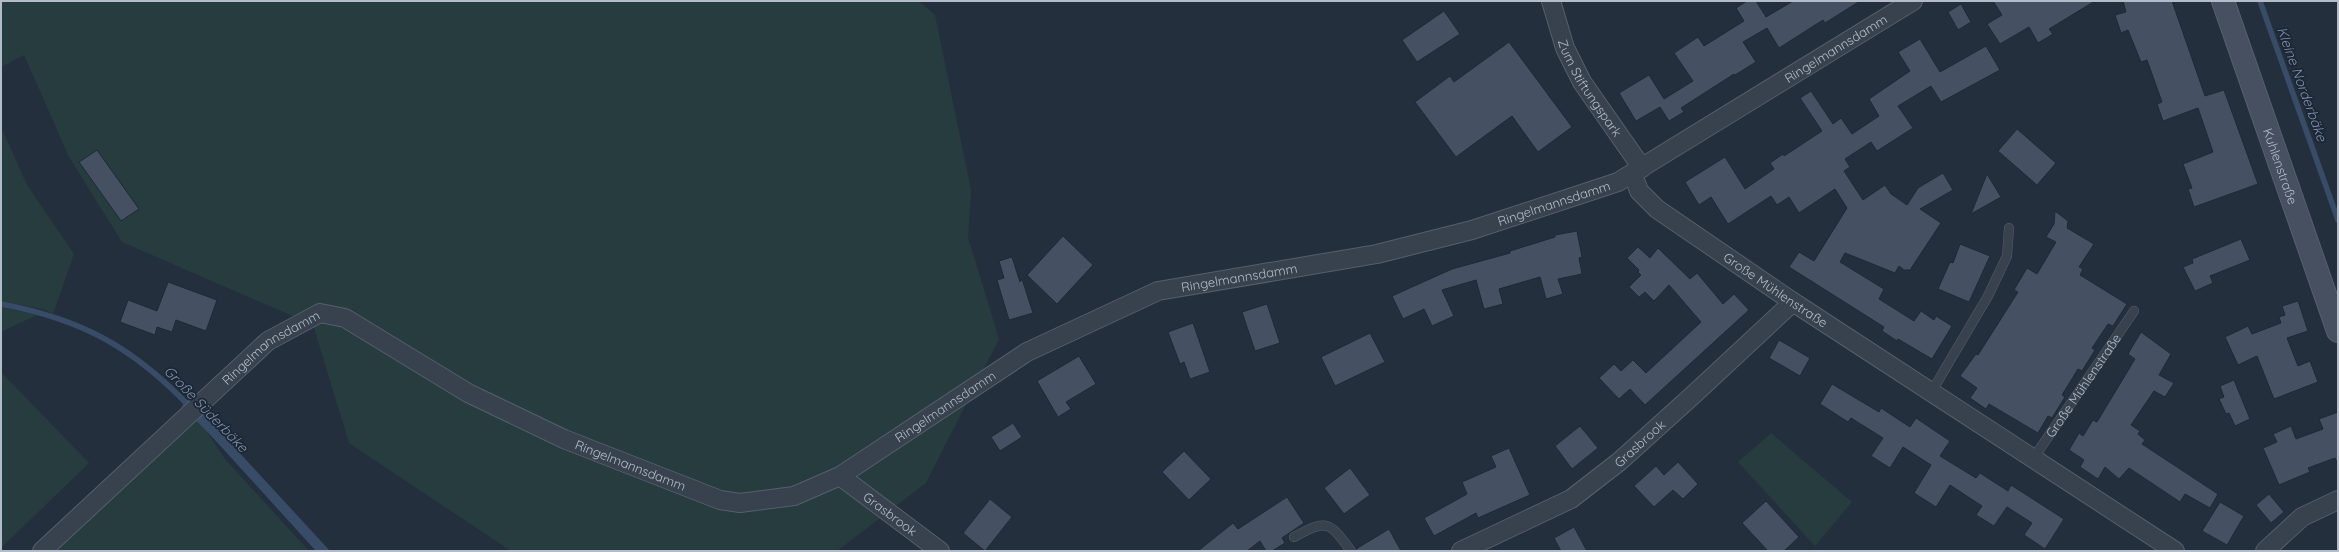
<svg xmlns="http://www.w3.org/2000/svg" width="2339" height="552" viewBox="0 0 2339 552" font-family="Quicksand,sans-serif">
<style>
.green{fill:#263c3f}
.water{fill:#394c67}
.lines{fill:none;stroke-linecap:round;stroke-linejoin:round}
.stream{stroke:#394c67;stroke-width:5.5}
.building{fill:#455162;stroke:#1f2835}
.lane-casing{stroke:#565f6c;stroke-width:10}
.street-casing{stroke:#565f6c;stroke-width:20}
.secondary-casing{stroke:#565f6c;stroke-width:24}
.lane{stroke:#38414e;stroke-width:9}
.street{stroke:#38414e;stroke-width:18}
.secondary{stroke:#465061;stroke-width:22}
.labels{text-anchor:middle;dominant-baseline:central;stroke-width:3.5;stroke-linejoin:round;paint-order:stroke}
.street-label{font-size:13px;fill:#b4bcc9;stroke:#1d2633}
.water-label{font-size:14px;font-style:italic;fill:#7c92b1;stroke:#1d2633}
</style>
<rect width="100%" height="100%" fill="#242f3e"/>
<!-- green -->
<g class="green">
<path d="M1,1h918l16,14 36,175 -3,47 31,102 -73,144 -89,68h-326l-162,-108 -36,-118 -191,-83 -53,-85 -45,-102 -23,12z"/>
<path d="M1,127l26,58 47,69 -21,60 -11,-5 -41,-8z"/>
<path d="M1,307l36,8 -36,17z"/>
<path d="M1,372l88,91 -88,85z"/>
<path d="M193,411l32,48 84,92h-264z"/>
<path d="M1771,433l81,69 -37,44 -77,-84z"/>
</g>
<!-- water -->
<path class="water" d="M189,398l141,153h-14l-101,-111 -33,-34z"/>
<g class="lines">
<!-- stream -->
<g class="stream">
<path d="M2260,1l78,219"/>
<path d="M1,304c81,15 133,44 189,103"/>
</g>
</g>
<!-- building -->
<g class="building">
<path d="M1747,1h9l10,16 27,-16h67l-35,22 -2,-3 -44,28 -12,-20 -24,14 13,20 -21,13 -1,-1 -53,34 3,4 -15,9 -9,-14 -24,14 -17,-28 30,-18 15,24 29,-18 -19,-28 24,-16 6,9 40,-25 -8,-13z"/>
<path d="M1993,1h102l-46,28 4,5 -15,9 -9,-16 -29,17 -13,-20 15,-9z"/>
<path d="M2123,1h49l33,95 19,-6 34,94 -64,23 -6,-18 4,-1 -9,-24 30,-12 -15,-44 -35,13 -6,-17 5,-2 -15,-42 -6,2 -13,-32 -7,3 -6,-18 11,-3z"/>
<path d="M1961,4l10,18 -13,8 -10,-18z"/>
<path d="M1444,11l16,23 -43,28 -15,-22z"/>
<path d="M1920,39l20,33 46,-26 14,24 -59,32 -10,-16 -33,20 15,22 -36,23 -6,-9 -26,17 5,8 -6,4 19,29 22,-15 6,9 16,11 11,-17 25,-15 10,17 -33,19 21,14 -31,47h-6l-5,-4 -4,7 -50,-20 -5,9 44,27 -5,10 35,22 7,-10 13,9 2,-4 16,10 -20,33 -34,-20 -1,2 -15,-10 2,-4 -95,-60 10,-15 15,9 33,-53 -12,-19 -36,24 -10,-16 -12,8 -6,-9 -43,28 -17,-27 -12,8 -14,-23 40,-25 20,32 29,-20 -4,-6 13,-9 1,2 38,-25 -22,-33 11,-7 22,33 8,-6 11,16 27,-18 -10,-17 41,-28 -12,-19z"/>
<path d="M1509,42l63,85 -34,25 -26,-36 -56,41 -41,-55 35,-26 4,6z"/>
<path d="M2017,129l39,34 -19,22 -39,-34z"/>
<path d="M97,150l42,59 -18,12 -42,-59z"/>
<path d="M1987,174l14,23 -30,17z"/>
<path d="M2055,211l13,10 -1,7 27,16 -15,23 4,2 -3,6 47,29 -14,22 -5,-2 -16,24 3,2 -13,21 -4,-2 -16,26 3,2 -13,21 -4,-2 -10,17 -49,-29 -3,5 -16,-11 7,-10 -17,-12 16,-22 2,1 40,-63 -4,-2 13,-22 10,6 19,-32 -10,-5 8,-13z"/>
<path d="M1577,231l5,26 -3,1 3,16 -24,5 5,15 -17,5 -6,-22 -41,12 4,15 -19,5 -8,-29 -34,10 12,26 -22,10 -8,-17 -21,10 -11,-23 60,-27 58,-16v-2l45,-14v-2z"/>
<path d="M1063,236l30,29 -36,39 -30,-29z"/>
<path d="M2241,239l9,21 -40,16 3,7 -18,8 -12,-24 10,-4 -1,-4z"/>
<path d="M1960,244l30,12 -21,46 -31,-13 12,-27 3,1z"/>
<path d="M1638,247l12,11 8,-10 32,31 7,-6 26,31 11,-10 15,16 -104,95 -15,-16 -11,10 -20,-21 15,-14 7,7 12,-11 13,13 55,-51 -32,-37 -15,16 -9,-9 -6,5 -10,-10 12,-12 -3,-3 1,-2 -12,-12z"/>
<path d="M1012,257l8,25 2,-3 11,34 -24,7 -12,-40 7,-2 -5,-17z"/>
<path d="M168,282l49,18 -11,31 -30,-11 -4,12 -15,-5 -2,8 -35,-13 8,-22 29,11z"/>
<path d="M2298,301l10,30 -21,7 11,28 12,-5 8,21 -44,17 -17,-43 -19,9 -13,-28 23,-11 4,8 29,-11 -2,-6 6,-2 -3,-9z"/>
<path d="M1267,304l13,39 -25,8 -13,-39z"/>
<path d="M1193,323l17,49 -20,7 -6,-17 -4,2 -12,-32z"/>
<path d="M2141,332l30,22 -12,21 15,8 -9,14 -11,-6 -23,34 9,6 -2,3 7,6 -3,4 76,50 -8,14 -25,-14 -5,8 -51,-34 -10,11 -14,-12 -7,12 -18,-12 4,-7 -15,-10 10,-17 4,3 10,-16 4,2 38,-63 -7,-5z"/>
<path d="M1370,333l15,29 -50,24 -14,-29z"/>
<path d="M1779,340l31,18 -10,18 -31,-18z"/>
<path d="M1079,356l17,28 -30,18 5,7 -13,8 -21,-36z"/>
<path d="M2234,380l16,39 -15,7 -6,-13 -3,1 -7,-15 5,-2 -4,-11z"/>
<path d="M1832,384l47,28 2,-4 29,19 6,-9 34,23 -10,15 36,22 4,-5 28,18 3,-6 53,34 -19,30 -21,-14 8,-12 -25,-16 -13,19 -18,-11 6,-9 -32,-21 -14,22 -22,-14 17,-28 -28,-18 -13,21 -19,-12 12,-18 -32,-20 -3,4 -28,-18z"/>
<path d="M2338,412v52l-3,-6 -27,10 2,4 -31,13 -16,-37 14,-6 -4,-8 18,-8 5,13 27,-10 -4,-10z"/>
<path d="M1013,423l9,14 -22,14 -9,-14z"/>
<path d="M1580,426l18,22 -26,21 -17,-23z"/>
<path d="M1509,448l21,47 -52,23 -2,-5 -42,23 -10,-18 43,-24 -5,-12 34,-15 -5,-11z"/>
<path d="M1184,451l27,28 -22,21 -27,-28z"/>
<path d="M1678,462l20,22 -15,15 -10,-9 -19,17 -20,-21 22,-20 8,9z"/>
<path d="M1350,468l20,27 -26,19 -20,-26z"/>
<path d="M2269,494l15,18 -13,11 -15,-18z"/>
<path d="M1287,497l17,26 -22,15 3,5 -13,8h-6l-6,-10 -13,10h-49l35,-28 5,6z"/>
<path d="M990,499l22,18 -27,34 -22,-18z"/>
<path d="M1766,501l33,36 -15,14h-16l-26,-28z"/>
<path d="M2220,502l24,14 -17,29 -25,-14z"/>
<path d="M1574,527l13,24h-26l-7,-13z"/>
<path d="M1389,529l12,22h-44l-1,-2z"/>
</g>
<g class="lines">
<!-- lane casing -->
<g class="lane-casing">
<g id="lane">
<path d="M1932,391l56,-95 19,-40 2,-28"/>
<path id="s1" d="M2033,459l101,-148"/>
<path d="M1294,537c33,-18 35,-16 57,14"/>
</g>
</g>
<!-- street casing -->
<g class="street-casing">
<g id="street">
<path id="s2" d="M1551,1l14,47 17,34 60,86"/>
<path id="s3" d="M1633,174l6,17 18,18 136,93 382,249"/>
<path id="s4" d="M840,476l100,75"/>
<path id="s5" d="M42,551l226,-210 52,-28 25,5 123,75 96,46 156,61 20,3 54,-7 46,-20 187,-124 131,-61 219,-37 95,-24 146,-48 295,-181"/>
<path id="s6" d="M1461,551l110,-52 49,-38 72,-65 101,-94"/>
<path d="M2265,551l37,-34 36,-17"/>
</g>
</g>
<!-- secondary casing -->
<g class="secondary-casing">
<g id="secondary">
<path id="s7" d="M2223,1l115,330"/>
</g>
</g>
<!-- lane -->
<use href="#lane" class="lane"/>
<!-- street -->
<use href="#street" class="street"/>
<!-- secondary -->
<use href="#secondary" class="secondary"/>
</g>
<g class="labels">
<!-- street labels -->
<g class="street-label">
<text stroke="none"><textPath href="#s5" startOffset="2034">Ringelmannsdamm</textPath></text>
<text stroke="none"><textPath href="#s2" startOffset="96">Zum Stiftungspark</textPath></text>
<text stroke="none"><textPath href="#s7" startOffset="175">Kuhlenstraße</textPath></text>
<text stroke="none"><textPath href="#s5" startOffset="1711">Ringelmannsdamm</textPath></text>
<text stroke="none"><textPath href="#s5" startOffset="1387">Ringelmannsdamm</textPath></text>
<text stroke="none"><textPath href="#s3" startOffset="187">Große Mühlenstraße</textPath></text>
<text stroke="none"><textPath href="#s5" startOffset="307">Ringelmannsdamm</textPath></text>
<text stroke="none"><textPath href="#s1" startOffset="89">Große Mühlenstraße</textPath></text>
<text stroke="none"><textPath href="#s5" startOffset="1062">Ringelmannsdamm</textPath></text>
<text stroke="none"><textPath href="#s6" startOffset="210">Grasbrook</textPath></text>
<text stroke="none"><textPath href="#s5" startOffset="715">Ringelmannsdamm</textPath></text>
<text stroke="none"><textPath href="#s4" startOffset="63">Grasbrook</textPath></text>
</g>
<!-- water labels -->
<g class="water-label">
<text transform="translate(2302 84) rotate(70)">Kleine Norderbäke</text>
<text transform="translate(206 409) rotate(46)">Große Süderbäke</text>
</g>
</g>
<!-- border -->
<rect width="2339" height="552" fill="none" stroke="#b4bcc9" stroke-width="4"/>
</svg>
